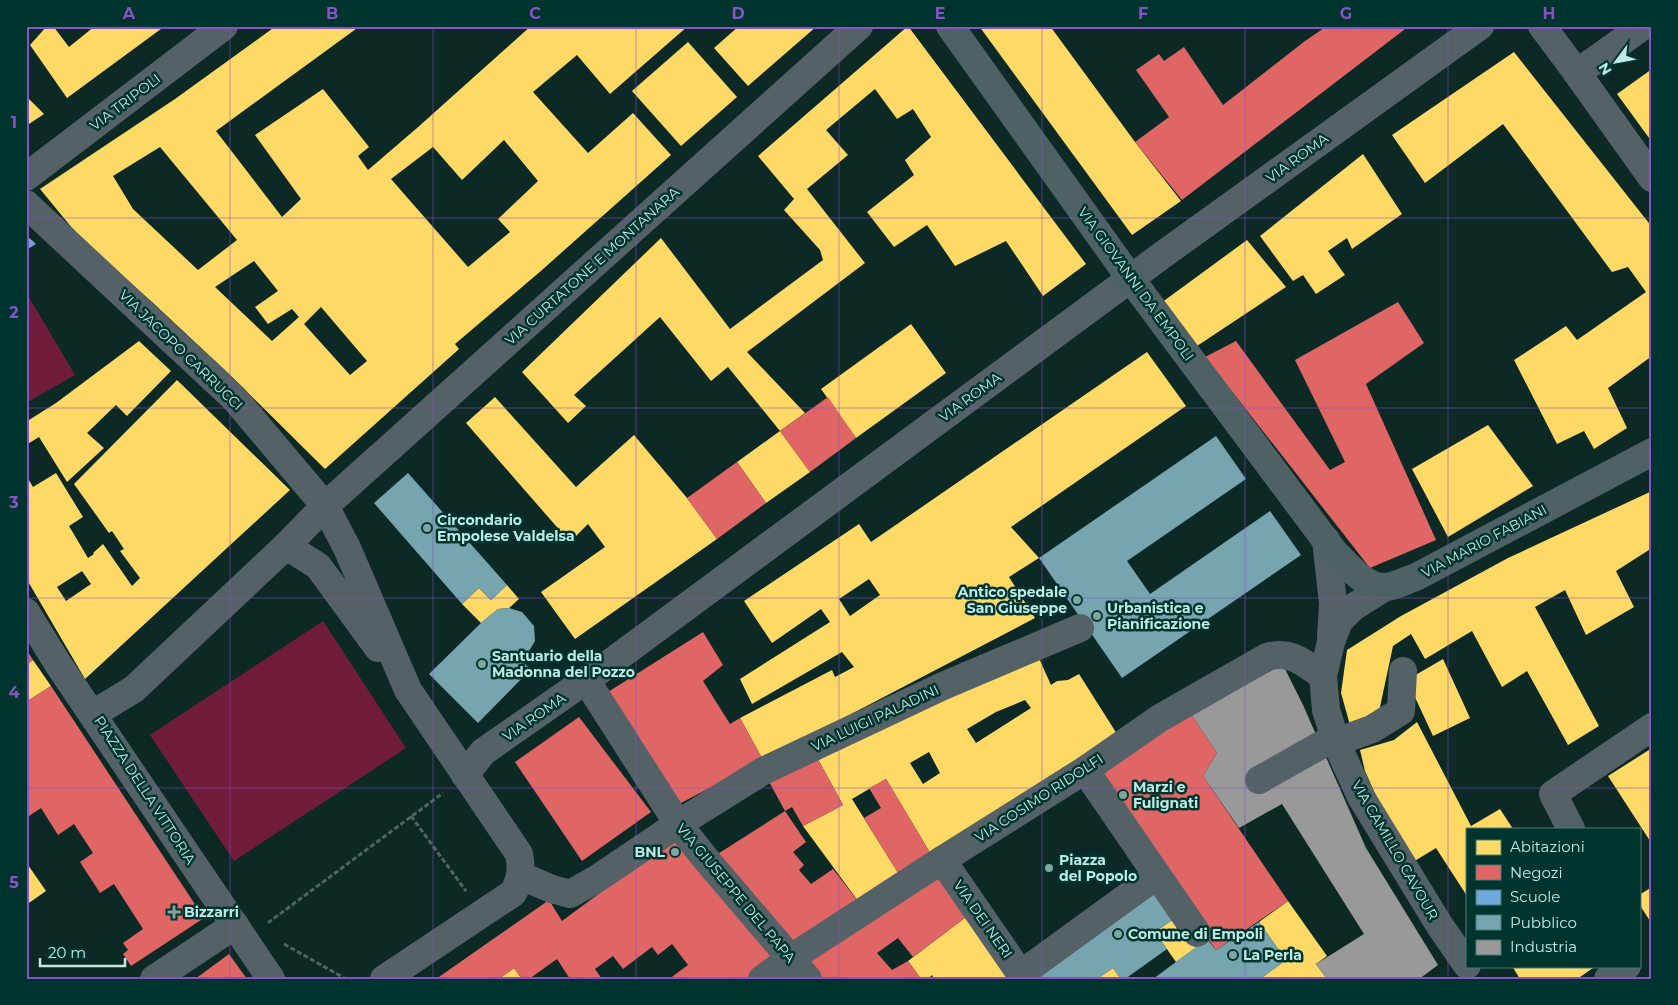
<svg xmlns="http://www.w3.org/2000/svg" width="1678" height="1005" viewBox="0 0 1678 1005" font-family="Montserrat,sans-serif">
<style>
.green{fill:#721c3c}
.homes{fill:#ffd966;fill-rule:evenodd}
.shops{fill:#e06666}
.schools{fill:#6fa8dc}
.public{fill:#76a5af}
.industry{fill:#999}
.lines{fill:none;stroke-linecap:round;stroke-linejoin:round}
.path{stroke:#526364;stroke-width:3;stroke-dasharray:5 2.5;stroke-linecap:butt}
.minor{stroke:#546267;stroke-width:28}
.major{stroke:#4e6266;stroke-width:28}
.grid{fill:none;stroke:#8952c6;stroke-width:1;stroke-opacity:0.55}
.poi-dot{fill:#80a6a0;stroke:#00352f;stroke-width:2}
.labels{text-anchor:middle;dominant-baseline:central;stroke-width:5;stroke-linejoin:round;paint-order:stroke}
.street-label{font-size:14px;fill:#bfe9e2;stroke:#00352f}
.poi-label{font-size:14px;font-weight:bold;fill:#bfe9e2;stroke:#00352f;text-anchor:start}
.neatline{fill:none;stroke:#8952c6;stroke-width:2}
.grid-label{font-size:16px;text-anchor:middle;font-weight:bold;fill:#8952c6}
</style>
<rect width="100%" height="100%" fill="#0c2926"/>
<!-- green -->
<g class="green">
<path d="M26,292l49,83 -49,28z"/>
<path d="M323,621l83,127 -172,113 -84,-126z"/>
</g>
<!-- homes -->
<g class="homes">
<path d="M47,26h6l16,21 26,-21h70l-98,72 -37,-53z"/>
<path d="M276,26h84l-144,105 66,86 19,-18 -46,-64 68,-46 46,58 -11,9 10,14 49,-42 114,-102h157l-78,68 -33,-39 -44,37 55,61 45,-40 38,42 -129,115 -87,74 4,5 -134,120 -97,-96 -76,-71 -70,-62 -42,-51 135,-90zM504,140l34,41 -40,38 12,13 -42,35 -77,-88 42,-32 29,33zM160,147l77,93 -39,30 -65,-61 -20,-33zM254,261l24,30 -23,16 13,17 24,-15 7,8 -27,24 -57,-54zM321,307l46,54 -17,14 -46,-51z"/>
<path d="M739,26h78l-69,60 -34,-38z"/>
<path d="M908,26l178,238 -43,32 -37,-55 -51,25 -28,-41 -33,22 -27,-35 47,-37 -9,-15 26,-23 -18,-28 -16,10 -22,-30 -49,41 22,25 -41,34 58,74 -118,89 58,61 -25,18 30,41 -44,31 -29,-41 43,-31 -52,-64 -17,14 -51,-64 -86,78 12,11 -18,17 -46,-51 139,-134 69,91 93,-69 -3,-10 -36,-40 10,-11 -36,-43z"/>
<path d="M979,26h71l85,116 46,59 -49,34z"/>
<path d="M688,42l49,55 -56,49 -49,-55z"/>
<path d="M1514,52l138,175v129l-44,32 19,40 -33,21 -10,-18 -27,13 -43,-84 52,-34 11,14 69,-48 -18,-25 -16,5 -109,-148 -78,59 -33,-48z"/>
<path d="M1652,69v73l-35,-48z"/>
<path d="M26,96l18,18 -18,12z"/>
<path d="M1363,154l39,60 -50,35 -5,-11 -19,13 17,24 -29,19 -13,-19 -10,6 -33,-45z"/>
<path d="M1247,240l39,47 -89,59 -36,-43z"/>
<path d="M911,324l35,49 -90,65 -35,-49z"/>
<path d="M139,341l32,30 -44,45 -11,-11 -29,28 17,15 -37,34 -28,-45 -13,8v-29l3,4 27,-17z"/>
<path d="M1147,352l39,54 -175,121 28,31 -30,19 26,41 -272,142 -23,-42 92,-48 3,7 19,-10 -12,-15 -90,52 -12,-25 90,-57 -9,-13 -49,34 -28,-42 115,-77 12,18zM869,579l11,16 -30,21 -11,-17z"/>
<path d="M177,380l113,110 -205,189 -59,-101v-103l7,12 23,-14 27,44 -14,9 19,32 6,-4 -1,-1 10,-9 29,42 8,-8 -20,-27 4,-2 -12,-18 -3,2 -35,-49zM82,571l9,13 -25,17 -9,-14z"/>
<path d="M495,397l81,90 58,-52 53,63 30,41 -142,100 -34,-47 64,-45 -17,-23 -18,18 -104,-119z"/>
<path d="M1488,425l45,61 -85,51 -36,-68z"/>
<path d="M1652,491v57l-36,23 18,36 -48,28 -21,-45 -30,17 64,119 -31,19 -41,-74 -25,16 -30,-56 -47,28 -14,-25 -18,12 -16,75 -27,4 -9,-32 6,-43 54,-34 107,-58z"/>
<path d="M507,585l12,14 -10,9 -11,1 -17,14 -19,-19 17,-16 12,12z"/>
<path d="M1038,656l13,29 6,-4 11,-1 11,-6 38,60 -185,122 -46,-77 -34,20 48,77 -39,29 -58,-79 40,-21 -29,-53zM1025,700l6,8 -55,35 -9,-14 29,-17zM929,752l11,21 -17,11 -13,-21z"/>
<path d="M1443,659l27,59 -37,18 -26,-56z"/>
<path d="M33,660l18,26 -25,16v-37z"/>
<path d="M1417,722l54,104 29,-17 13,20h-46v67l-31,-48 -23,14 -27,-44 -21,-47 -5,-21 34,-10z"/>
<path d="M1652,748v96l-44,-68z"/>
<path d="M26,862l20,29 -20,14z"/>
<path d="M1652,887v37l-13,-20v-9z"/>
<path d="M1288,901l39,55 -11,8 11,15h-67l26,-19 -27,-38z"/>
<path d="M970,914l48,65h-84l-2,-4 -4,4h-7l-13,-18z"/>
<path d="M1178,916l20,30 -22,16 -21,-30z"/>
<path d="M1512,966h84l-19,13h-57z"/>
<path d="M514,968l8,11h-23z"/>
<path d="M1113,968l8,11h-24z"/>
</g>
<!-- shops -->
<g class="shops">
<path d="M1327,26h82l-227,174 -47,-58 34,-25 -33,-47 23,-16 5,7 20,-14 39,58 82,-64z"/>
<path d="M1398,302l26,41 -58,41 70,156 -66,28 -165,-211 31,-16 94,129 15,-8 -50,-102z"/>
<path d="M828,397l28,41 -46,34 -30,-41z"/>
<path d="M737,462l29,41 -49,36 -30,-41z"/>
<path d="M703,632l20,33 -20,16 27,43 10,-6 23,42 -84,44 -71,-112z"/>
<path d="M26,649l7,11 -7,5z"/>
<path d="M51,686l153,232 -73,48 -8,-12 5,-4 -5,-7 20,-14 -29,-45 -14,9 -20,-31 13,-9 -19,-29 -16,11 -17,-27 -15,10v-116z"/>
<path d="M1189,711l28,42 -14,23 85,125 -72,49 -87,-122 -36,-55z"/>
<path d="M579,717l72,95 -69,49 -67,-99z"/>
<path d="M814,752l29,53 -40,21 -11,-19 -7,4 -18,-33z"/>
<path d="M886,779l46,77 -32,20 -36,-58 17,-10 -12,-20z"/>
<path d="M785,811l21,31 -13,10 11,13 -5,5 12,14 22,-15 28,36 -71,45 -77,-93z"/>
<path d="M677,836l98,122 -30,21h-76l19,-14 -16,-21 -14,11 -6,-8 -29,22 -10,-13 -18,13 7,10h-32l-13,-20 -28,20h-7l-8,-11 -15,11h-63l113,-79 13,21z"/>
<path d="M941,875l29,39 -57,43 -15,-19 -21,15 15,17 16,-9 13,18h-106l-17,-20z"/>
<path d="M229,954l18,25h-52z"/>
</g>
<!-- schools -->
<path class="schools" d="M26,235l10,9 -10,6z"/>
<!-- public -->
<g class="public">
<path d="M1216,436l30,43 -119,82 23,33 120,-83 31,44 -179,123 -83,-120z"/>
<path d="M408,473l99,112 -16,15 -12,-12 -17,16 -88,-101z"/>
<path d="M509,608l13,4 12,14 1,15 -9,15 -7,3 12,10 -53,54 -49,-49 52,-51 17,-14z"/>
<path d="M1160,890l18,26 -23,16 12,17 -42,30h-4l-8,-11 -16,11h-61z"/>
<path d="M1259,922l27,38 -26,19h-107l54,-40 9,11z"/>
</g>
<!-- industry -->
<path class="industry" d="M1283,665l20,40 63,143 72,117 -19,14h-92l-11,-15 48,-30 -82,-130 -43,24 -36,-52 14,-23 -28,-42z"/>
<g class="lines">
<!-- path -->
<g class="path">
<path d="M411,816l55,75"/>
<path d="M270,923l-1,-1 174,-129"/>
<path d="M284,944l62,35"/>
</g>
<!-- minor -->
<g class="minor">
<path d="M1542,26l35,47 66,-47"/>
<path d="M1577,73l75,105"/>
<path d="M26,177l198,-151"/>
<path d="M26,204l209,195 90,107 534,-480"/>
<path d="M1326,540l7,63 -2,35"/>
<path d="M286,546l32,20 60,82"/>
<path d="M1385,587l-33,21 -13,13 -8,21 -8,34 3,34 10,32 25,55 79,129 27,39"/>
<path d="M26,612l32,52 213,315"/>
<path d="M586,680l92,144 27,34 103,121"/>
<path d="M93,714l41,-25 152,-143 39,-40 22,42 61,142 111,164c3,15 2,25 -6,39l-129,86"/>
<path d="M1336,742l36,-13 29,-18 2,-40"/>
<path d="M465,775l18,-23 123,-86 555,-410 319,-230"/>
<path d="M1259,780l76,-43"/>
<path d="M1571,829l-18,-35 99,-67"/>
<path d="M942,860l82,119"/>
<path d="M1157,875l40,58"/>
<path d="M521,876l31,13 18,5 25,-14 83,-56 85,-53 180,-85 137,-58"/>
<path d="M1021,974l136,-99 -72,-105"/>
<path d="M154,979l81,-54"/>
<path d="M762,979l29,-21 151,-98 143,-90 75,-52 107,-61c24,-7 37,6 56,19"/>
<path d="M1608,979l19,-13"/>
</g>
<!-- major -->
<path class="major" d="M950,26l180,252 205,275c14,13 30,35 51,34 10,-1 21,-7 30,-10l236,-125"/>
</g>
<!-- grid -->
<path class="grid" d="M230,26v953M433,26v953M636,26v953M839,26v953M1042,26v953M1245,26v953M1448,26v953M26,218h1626M26,408h1626M26,598h1626M26,788h1626"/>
<!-- markers -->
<g class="poi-dot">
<circle cx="427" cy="528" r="5"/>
<circle cx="1077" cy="600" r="5"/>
<circle cx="1097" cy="616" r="5"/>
<circle cx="482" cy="664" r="5"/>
<circle cx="1123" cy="795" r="5"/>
<circle cx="675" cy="852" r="5"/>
<circle cx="1049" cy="868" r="5"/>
<path d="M171.5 904.5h5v5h5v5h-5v5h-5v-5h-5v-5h5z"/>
<circle cx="1118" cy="934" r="5"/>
<circle cx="1233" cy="955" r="5"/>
</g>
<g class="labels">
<!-- street labels -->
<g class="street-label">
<text transform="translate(125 102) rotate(-37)">VIA TRIPOLI</text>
<text transform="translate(1297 158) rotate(-36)">VIA ROMA</text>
<text transform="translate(592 266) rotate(-42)">VIA CURTATONE E MONTANARA</text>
<text transform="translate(1136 284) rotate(54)">VIA GIOVANNI DA EMPOLI</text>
<text transform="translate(181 350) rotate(44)">VIA JACOPO CARRUCCI</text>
<text transform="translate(970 397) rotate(-36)">VIA ROMA</text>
<text transform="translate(1484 541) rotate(-28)">VIA MARIO FABIANI</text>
<text transform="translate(534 717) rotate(-35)">VIA ROMA</text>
<text transform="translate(875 718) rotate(-25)">VIA LUIGI PALADINI</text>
<text transform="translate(145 790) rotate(57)">PIAZZA DELLA VITTORIA</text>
<text transform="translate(1039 798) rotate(-33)">VIA COSIMO RIDOLFI</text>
<text transform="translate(1395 850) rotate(60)">VIA CAMILLO CAVOUR</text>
<text transform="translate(736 893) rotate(50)">VIA GIUSEPPE DEL PAPA</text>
<text transform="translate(983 919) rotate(55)">VIA DEI NERI</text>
</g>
<!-- poi labels -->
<g class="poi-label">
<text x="437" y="520">Circondario<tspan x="437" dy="16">Empolese Valdelsa</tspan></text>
<text x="1067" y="592" text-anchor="end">Antico spedale<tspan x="1067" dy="16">San Giuseppe</tspan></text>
<text x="1107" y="608">Urbanistica e<tspan x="1107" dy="16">Pianificazione</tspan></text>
<text x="492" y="656">Santuario della<tspan x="492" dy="16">Madonna del Pozzo</tspan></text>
<text x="1133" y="787">Marzi e<tspan x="1133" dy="16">Fulignati</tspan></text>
<text x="665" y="852" text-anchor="end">BNL</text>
<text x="1059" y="860">Piazza<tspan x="1059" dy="16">del Popolo</tspan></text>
<text x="184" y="912">Bizzarri</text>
<text x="1128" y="934">Comune di Empoli</text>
<text x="1243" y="955">La Perla</text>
</g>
</g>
<!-- border -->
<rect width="1678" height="1005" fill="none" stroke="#00352f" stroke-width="55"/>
<!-- legend -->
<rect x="1466" y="828" width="175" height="140" fill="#00352f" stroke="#4c7d77"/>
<rect x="1476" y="840" width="25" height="15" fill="#ffd966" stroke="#4c7d77"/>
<text x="1510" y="852" font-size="15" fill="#bfe9e2">Abitazioni</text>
<rect x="1476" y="865" width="25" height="15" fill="#e06666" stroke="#4c7d77"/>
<text x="1510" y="878" font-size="15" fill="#bfe9e2">Negozi</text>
<rect x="1476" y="890" width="25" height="15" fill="#6fa8dc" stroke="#4c7d77"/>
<text x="1510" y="902" font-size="15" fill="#bfe9e2">Scuole</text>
<rect x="1476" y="915" width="25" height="15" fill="#76a5af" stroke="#4c7d77"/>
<text x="1510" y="928" font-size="15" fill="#bfe9e2">Pubblico</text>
<rect x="1476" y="940" width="25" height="15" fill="#999999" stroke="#4c7d77"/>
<text x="1510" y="952" font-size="15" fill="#bfe9e2">Industria</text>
<!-- north arrow -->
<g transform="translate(1616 62) rotate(238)" stroke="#00352f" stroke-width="4" paint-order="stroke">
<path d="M0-4L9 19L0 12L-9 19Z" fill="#bfe9e2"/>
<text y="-8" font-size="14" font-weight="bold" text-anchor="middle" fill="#bfe9e2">N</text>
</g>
<!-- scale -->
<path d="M40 958v8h85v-8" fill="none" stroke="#bfe9e2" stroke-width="2.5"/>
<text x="48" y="958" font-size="15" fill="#bfe9e2" stroke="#00352f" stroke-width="4" paint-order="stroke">20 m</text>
<rect x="28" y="28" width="1622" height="950" class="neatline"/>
<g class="grid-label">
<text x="129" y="19">A</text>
<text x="332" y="19">B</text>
<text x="535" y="19">C</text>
<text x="738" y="19">D</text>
<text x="940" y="19">E</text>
<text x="1143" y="19">F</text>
<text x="1346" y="19">G</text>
<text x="1549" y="19">H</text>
<text x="14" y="128">1</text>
<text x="14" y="318">2</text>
<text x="14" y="508">3</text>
<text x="14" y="698">4</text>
<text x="14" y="888">5</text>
</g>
</svg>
